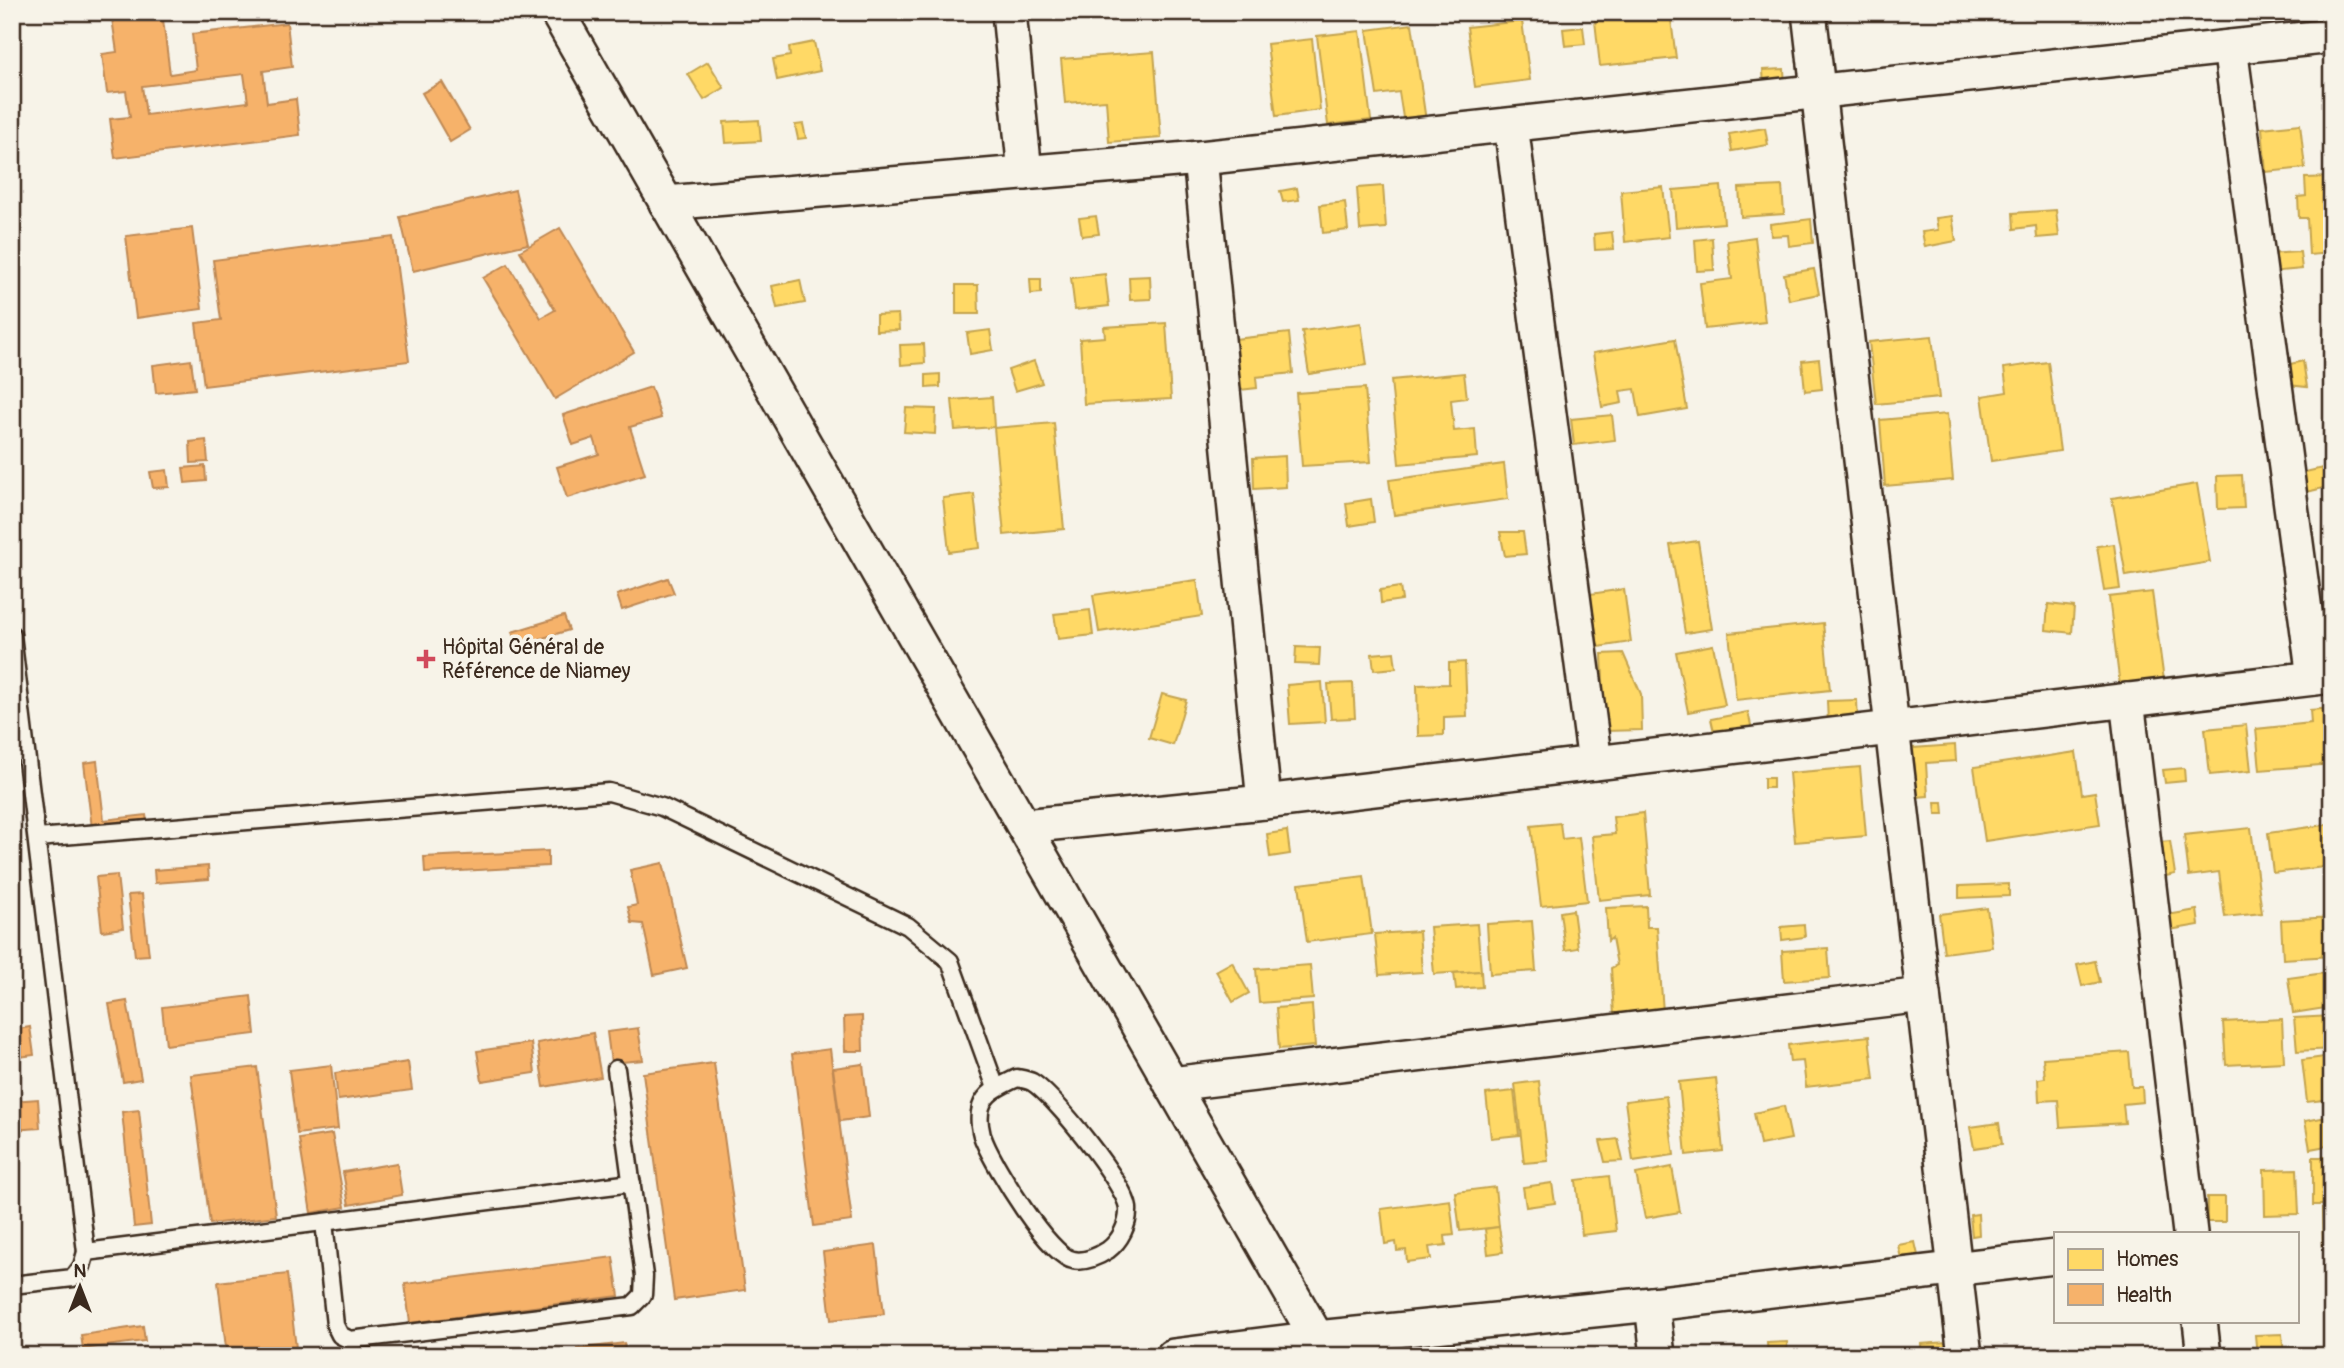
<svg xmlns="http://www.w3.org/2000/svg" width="2344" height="1368" viewBox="0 0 2344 1368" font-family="Pangolin,sans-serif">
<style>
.homes{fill:#ffd966;stroke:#c4a450;stroke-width:2}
.health{fill:#f6b26b;stroke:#be8954;stroke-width:2;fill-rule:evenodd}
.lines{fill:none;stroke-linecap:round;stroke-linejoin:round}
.service-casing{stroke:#3b2a1e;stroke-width:21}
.minor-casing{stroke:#3b2a1e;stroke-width:38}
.service{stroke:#f7f3e8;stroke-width:16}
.minor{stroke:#f7f3e8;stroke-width:33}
.poi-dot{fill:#d1495b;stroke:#f7f3e8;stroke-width:2.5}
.labels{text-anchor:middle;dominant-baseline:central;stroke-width:7;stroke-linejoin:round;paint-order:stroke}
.poi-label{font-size:21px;fill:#3b2a1e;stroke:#f7f3e8;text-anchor:start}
</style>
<rect width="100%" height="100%" fill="#f7f3e8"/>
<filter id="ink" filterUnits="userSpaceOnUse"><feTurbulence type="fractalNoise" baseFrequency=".0143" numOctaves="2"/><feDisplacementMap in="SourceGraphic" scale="14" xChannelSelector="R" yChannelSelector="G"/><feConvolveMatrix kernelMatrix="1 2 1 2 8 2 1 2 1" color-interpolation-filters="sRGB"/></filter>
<g filter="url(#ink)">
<!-- homes -->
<g class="homes">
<path d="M1594,12h76l6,46 -76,8z"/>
<path d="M1522,21l8,59 -55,7 -8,-60z"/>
<path d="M1412,24l14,97 -22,3 -5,-32 -22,3 -10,-65z"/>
<path d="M1583,27l2,17 -20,2 -2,-17z"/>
<path d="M1360,31l11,89 -43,5 -11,-89z"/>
<path d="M1312,39l8,71 -44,6 -9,-72z"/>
<path d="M814,42l6,29 -43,9 -4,-21 17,-3 -1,-9z"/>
<path d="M1154,52l7,86 -52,4 -3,-42 -41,3 -4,-44z"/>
<path d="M708,62l16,26 -20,12 -16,-26z"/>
<path d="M1784,69l1,17 -21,1 -1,-17z"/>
<path d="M759,120l2,21 -35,2 -2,-21z"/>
<path d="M803,124l3,14 -8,1 -3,-14z"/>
<path d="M2300,124l5,44 -39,4 -4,-44z"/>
<path d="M1765,128l3,17 -36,6 -3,-17z"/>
<path d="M2332,177v76l-23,2 -2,-37h-8l-1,-21 8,-1 -1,-18z"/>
<path d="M1383,186l3,42 -26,2 -3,-42z"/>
<path d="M1721,186l3,37 -48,4 -3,-37z"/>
<path d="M1782,186l2,28 -43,3 -2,-29z"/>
<path d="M1663,187l6,50 -44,5 -4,-51z"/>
<path d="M1297,188l2,12 -16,2 -3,-11z"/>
<path d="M1345,202l3,28 -25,3 -3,-28z"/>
<path d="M2056,210l3,26 -22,2 -1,-12 -22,3 -1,-16z"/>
<path d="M1096,216l3,18 -17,2 -3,-18z"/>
<path d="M1952,216l4,25 -31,6 -3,-15 16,-2 -2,-12z"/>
<path d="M1811,219l2,24 -24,3 -1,-11 -17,1 -1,-12z"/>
<path d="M1612,232l2,17 -19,1 -1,-16z"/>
<path d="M1755,237l10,85 -60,7 -5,-46 32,-4 -5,-38z"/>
<path d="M1712,238l2,32 -17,1 -2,-31z"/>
<path d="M2300,252l2,17 -32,3 -3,-18z"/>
<path d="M1814,269l5,25 -30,6 -5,-26z"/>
<path d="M1105,274l4,32 -34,4 -4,-32z"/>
<path d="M1150,276l1,23 -21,1 -1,-23z"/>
<path d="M1030,279h11v14l-10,1z"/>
<path d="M800,280l5,23 -28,5 -5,-22z"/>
<path d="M956,285h22l1,29h-23z"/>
<path d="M898,314l1,16 -23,1v-16z"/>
<path d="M1166,323l5,76 -87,5 -4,-65 25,-2 -1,-10z"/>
<path d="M1361,323l6,42 -58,9 -7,-43z"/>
<path d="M990,330l3,20 -23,4 -3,-21z"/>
<path d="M1289,333l4,40 -37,4 1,11 -17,2 -5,-51z"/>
<path d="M1932,336l7,62 -63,6 -7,-62z"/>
<path d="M1675,339l12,70 -47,8 -5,-28 -15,2 2,12 -20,4 -9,-54z"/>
<path d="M924,344l1,19 -24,2 -1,-20z"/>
<path d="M1819,359l3,30 -17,2 -3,-30z"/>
<path d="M1034,361l8,22 -27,8 -7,-21z"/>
<path d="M2303,361l4,26 -19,-2 -2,-20z"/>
<path d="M2048,362l12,89 -69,10 -9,-65 25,-4 -3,-24z"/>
<path d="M1464,373l3,25 -16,2 3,31 21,-2 2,28 -78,7 -8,-84z"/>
<path d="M940,374v13l-14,1v-13z"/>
<path d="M1365,388l6,74 -69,4 -6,-73z"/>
<path d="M992,397l2,30 -39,3 -3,-30z"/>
<path d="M906,408l30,1 -1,25 -31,-2z"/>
<path d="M1947,414l6,66 -68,6 -5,-66z"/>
<path d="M1612,415l3,25 -41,5 -3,-26z"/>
<path d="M1054,423l10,106 -60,6 -10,-107z"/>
<path d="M2332,432v18h-8v-17z"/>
<path d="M1285,456l1,31 -32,2 -1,-31z"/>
<path d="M1504,464l4,35 -114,16 -5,-35z"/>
<path d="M2327,467l4,19 -24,6 -6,-19z"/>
<path d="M2242,475l2,33 -26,1 -1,-33z"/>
<path d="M2197,484l13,78 -84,14 -14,-78z"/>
<path d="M974,494l6,54 -31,4 -6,-54z"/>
<path d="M1371,499l3,23 -25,4 -3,-23z"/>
<path d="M1500,532h23l3,22 -21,2z"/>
<path d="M1698,541l14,88 -27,4 -15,-88z"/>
<path d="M2114,544l6,45 -16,2 -7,-45z"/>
<path d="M1197,580l5,36 -103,16 -6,-37z"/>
<path d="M1400,587l2,13 -21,3 -1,-13z"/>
<path d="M1624,589l7,53 -33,5 -8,-53z"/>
<path d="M2152,592l13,96 -44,6 -12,-97z"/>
<path d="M2048,604l26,3 -2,26 -26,-3z"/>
<path d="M1090,610l3,25 -35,4 -4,-25z"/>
<path d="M1823,623l7,67 -94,10 -7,-67z"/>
<path d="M1713,645l12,60 -37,7 -12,-60z"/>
<path d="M1296,647l24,1 -1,17 -24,-1z"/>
<path d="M1394,652l2,16 -22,2 -2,-16z"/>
<path d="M1623,653l18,41 1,36 -37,1 -3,-77z"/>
<path d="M1465,662l2,54 -23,1v18l-26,1 -1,-51 32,-1v-21z"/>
<path d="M1322,682l3,40 -35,2 -3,-39z"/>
<path d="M1353,683l2,35 -24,1 -3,-35z"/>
<path d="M1162,694l24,6 -13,45 -24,-7z"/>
<path d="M1857,700l1,23 -30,1 -1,-23z"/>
<path d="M2332,708v56l-72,6 -4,-41 55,-6 -1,-13z"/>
<path d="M1748,712l5,22 -37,7 -5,-22z"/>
<path d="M2246,725l5,46 -41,4 -5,-46z"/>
<path d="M1955,745l1,16 -30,2 2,33 -11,1 -4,-49z"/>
<path d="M2076,752l6,42 13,-2 5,32 -115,17 -11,-74z"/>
<path d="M1860,767l6,69 -71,6 -6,-69z"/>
<path d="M2184,768l1,13 -20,2 -2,-13z"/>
<rect x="1764" y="778" width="9" height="10"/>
<path d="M1935,802h8l1,12h-8z"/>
<path d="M1643,813l7,82 -51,5 -7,-64 23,-2 -2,-17z"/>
<path d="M1560,823l2,16 17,-2 8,64 -46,5 -10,-80z"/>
<path d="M2332,824v42l-59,7 -5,-40z"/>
<path d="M2251,828l11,85 -37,4 -6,-45 -30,4 -5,-41z"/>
<path d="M1287,831l3,23 -20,3 -3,-23z"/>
<path d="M2170,841l5,33 -9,2 -5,-34z"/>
<path d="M1364,876l8,58 -65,8 -8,-58z"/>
<path d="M2009,884v12l-50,2v-12z"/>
<path d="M1646,906l1,21h10l6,85 -49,3 -3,-47 6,-3 -5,-27 -4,3 -2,-33z"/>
<path d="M1987,908l5,39 -48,6 -5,-39z"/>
<path d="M1573,910l5,38 -13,2 -5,-38z"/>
<path d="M2197,910l2,15 -30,5 -2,-15z"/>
<path d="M2332,917v39l-49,3 -2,-39z"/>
<path d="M1532,921l4,50 -46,3 -3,-50z"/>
<path d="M1477,924l4,47 -47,3 -4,-47z"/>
<path d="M1804,925l1,12 -23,3 -1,-13z"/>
<path d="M1419,931l3,41 -43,3 -4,-41z"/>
<path d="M1828,948l2,30 -46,3 -2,-30z"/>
<path d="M2095,961l5,21 -18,4 -5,-21z"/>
<path d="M1232,962l17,31 -16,9 -17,-31z"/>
<path d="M1310,965l3,34 -54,4 -3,-34z"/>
<path d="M1481,971l1,16 -26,2 -2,-16z"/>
<path d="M2332,972v35l-39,6 -5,-35z"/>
<path d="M1312,1005l3,41 -36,3 -3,-41z"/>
<path d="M2332,1016v33l-35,2 -3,-33z"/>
<path d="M2282,1019l2,43 -58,3 -3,-43z"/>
<path d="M1869,1036l5,43 -68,8 -3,-26 -13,1 -2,-17z"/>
<path d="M2129,1052l3,35h10l1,15 -20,2 2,19 -65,4 -2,-27 -19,1 -1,-22 7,-1 -2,-20z"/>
<path d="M2332,1056v43l-25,3 -5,-42z"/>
<path d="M1716,1078l7,73 -37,4 -7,-73z"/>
<path d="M1539,1081l9,80 -24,2 -9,-79z"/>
<path d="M1514,1091l5,44 -28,3 -5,-44z"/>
<path d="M1666,1096l8,59 -41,6 -8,-60z"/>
<path d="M1784,1106l7,33 -31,6 -6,-32z"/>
<path d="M2332,1116v29l-22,4 -5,-28z"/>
<path d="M1999,1123l3,21 -28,4 -4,-21z"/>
<path d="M1618,1139l5,22 -18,1 -5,-21z"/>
<rect x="2313" y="1157" width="19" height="48"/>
<path d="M1672,1167l8,45 -35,6 -9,-44z"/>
<path d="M2297,1169l2,45 -34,1 -1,-45z"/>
<path d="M1609,1176l7,55 -34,4 -6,-55z"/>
<path d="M1552,1183l3,20 -29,4 -3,-20z"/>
<path d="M1495,1187l4,40 -39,4 -5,-39z"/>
<rect x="2207" y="1197" width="18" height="25"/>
<path d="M1450,1200l4,35 -9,1 1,9 -17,2 2,12 -24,3 -1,-12 -9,1 -1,-9 -11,2 -4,-35z"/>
<path d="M2332,1208v36l-9,1 -1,-36z"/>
<path d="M1978,1214l1,21 -7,1 -2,-21z"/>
<path d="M1499,1227l4,25 -15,2 -3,-25z"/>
<path d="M1915,1242l4,18 -17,3 -4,-18z"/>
<rect x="2329" y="1260" width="3" height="35"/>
<path d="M2282,1334l2,22h-27l-2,-21z"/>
<path d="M1787,1342l1,14h-20l-1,-13z"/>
<path d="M1947,1342l1,14h-26l-1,-12z"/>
</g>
<!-- health -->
<g class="health">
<path d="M111,12h51l8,62 26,-4 -4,-36 95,-11 5,44 -29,4 4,32 29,-4 4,36 -185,23 -5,-39 20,-2 -4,-26 -19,2 -5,-39 15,-2zM244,74l4,28 -102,13 -4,-29z"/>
<path d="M442,82l28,48 -20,12 -28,-49z"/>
<path d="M515,190l13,54 -115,27 -13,-54z"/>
<path d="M192,228l10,81 -66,9 -10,-82z"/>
<path d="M560,228l74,124 -79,47 -72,-121 25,-14 33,54 14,-8 -35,-59z"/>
<path d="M393,237l16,124 -205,25 -8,-63 25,-3 -8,-60z"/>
<path d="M191,360l4,29 -39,4 -3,-28z"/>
<path d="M651,387l10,31 -31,9 15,47 -78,24 -10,-31 42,-13 -5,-16 -21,7 -10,-30z"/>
<path d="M206,440l2,22 -17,1 -1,-21z"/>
<path d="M205,466l1,15 -21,2 -2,-15z"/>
<path d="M167,470l2,17 -16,1 -3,-16z"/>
<path d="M668,578l6,15 -52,17 -5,-15z"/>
<path d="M564,616l5,14 -52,16 -5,-14z"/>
<path d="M97,761l7,59 42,-5 1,6 -55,7 -8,-65z"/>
<path d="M548,851v15l-123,7 -1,-16z"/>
<path d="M663,863l24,105 -33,7 -11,-51 -11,-1 -4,-16 9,-2 -7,-35z"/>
<path d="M208,866l1,13 -54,4 -1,-13z"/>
<path d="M117,875l6,53 -21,3 -6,-54z"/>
<path d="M142,894l7,61 -14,1 -7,-61z"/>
<path d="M251,996l4,38 -89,11 -4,-38z"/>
<path d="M127,1001l14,78 -18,3 -14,-78z"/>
<path d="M862,1016l1,35h-18l-1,-34z"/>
<path d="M30,1027l4,28 -22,3v-28z"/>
<path d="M638,1028l5,32 -32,3 -4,-31z"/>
<path d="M593,1033l8,44 -57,10 -7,-44z"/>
<path d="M531,1043l4,30 -53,8 -5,-30z"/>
<path d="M830,1049l22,172 -38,5 -22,-172z"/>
<path d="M408,1062l4,28 -74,10 -3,-27z"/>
<path d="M714,1063l31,227 -71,10 -31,-227z"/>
<path d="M863,1064l6,53 -29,4 -7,-53z"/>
<path d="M331,1065l7,64 -41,5 -8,-64z"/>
<path d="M257,1067l19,149 -66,8 -19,-149z"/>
<path d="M38,1099l2,29 -28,2v-29z"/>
<path d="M139,1110l12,115 -17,2 -12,-115z"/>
<path d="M332,1134l13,73 -34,6 -12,-74z"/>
<path d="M397,1163l5,32 -53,10 -6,-33z"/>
<path d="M876,1245l8,69 -53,6 -8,-68z"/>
<path d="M613,1257l6,39 -209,27 -5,-39z"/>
<path d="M287,1274l10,82h-70l-9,-74z"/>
<path d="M143,1326l2,15 -62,8 -2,-14z"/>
<path d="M624,1343l2,13h-49v-7z"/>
</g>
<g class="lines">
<!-- service casing -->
<g class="service-casing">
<g id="service">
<path d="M12,635l74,617 -4,14 -9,12 -61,7"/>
<path d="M37,838l572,-46 53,15 246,119 42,35 46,127"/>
<path d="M1017,1078c5,1 11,2 15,4 22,13 93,102 96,126 1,16 -8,33 -20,42 -9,6 -24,13 -35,10 -24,-4 -78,-93 -88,-117 -5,-10 -7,-25 -4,-36 5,-16 22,-22 36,-29z"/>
<path d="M324,1222l11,103 5,10 10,5 282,-34 11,-11 1,-19 -28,-207"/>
<path d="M86,1252l546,-69"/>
</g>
</g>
<!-- minor casing -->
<g class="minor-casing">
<g id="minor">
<path d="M557,12l760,1326 2,18"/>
<path d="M1009,12l16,161"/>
<path d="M1809,12l156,1344"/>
<path d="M2230,47l84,631"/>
<path d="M1511,125l84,638"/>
<path d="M1200,158l64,644"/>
<path d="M666,203l534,-45 1132,-122"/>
<path d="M2127,700l63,533"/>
<path d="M1024,826l240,-24 1068,-126"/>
<path d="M1171,1084l752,-89"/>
<path d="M1652,1304l6,52"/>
<path d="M2200,1321l4,35"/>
<path d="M1173,1356l144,-18 335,-34 403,-47"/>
</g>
</g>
<!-- service -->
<use href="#service" class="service"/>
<!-- minor -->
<use href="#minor" class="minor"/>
</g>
</g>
<!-- markers -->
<path class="poi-dot" d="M422.5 648.5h7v7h7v7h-7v7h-7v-7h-7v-7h7z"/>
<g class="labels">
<!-- poi labels -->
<g class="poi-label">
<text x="442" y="647">Hôpital Général de<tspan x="442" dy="24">Référence de Niamey</tspan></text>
</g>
</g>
<!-- margin -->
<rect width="2344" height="1368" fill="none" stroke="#f7f3e8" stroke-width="42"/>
<rect x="21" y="21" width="2302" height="1326" fill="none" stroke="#3b2a1e" stroke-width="2.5" filter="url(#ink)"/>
<!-- legend -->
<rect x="2054" y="1232" width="245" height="91" fill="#f7f3e8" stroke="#aca397" stroke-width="2"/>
<rect x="2068" y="1249" width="35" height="21" fill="#ffd966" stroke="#aca397" stroke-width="2"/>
<text x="2116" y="1266" font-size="21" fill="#3b2a1e">Homes</text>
<rect x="2068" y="1284" width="35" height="21" fill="#f6b26b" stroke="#aca397" stroke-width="2"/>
<text x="2116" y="1302" font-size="21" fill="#3b2a1e">Health</text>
<!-- north arrow -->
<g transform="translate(80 1287)" stroke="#f7f3e8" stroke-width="5" paint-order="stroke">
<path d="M0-5L12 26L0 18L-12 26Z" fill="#3b2a1e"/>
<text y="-10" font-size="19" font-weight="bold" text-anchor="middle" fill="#3b2a1e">N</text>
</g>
</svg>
